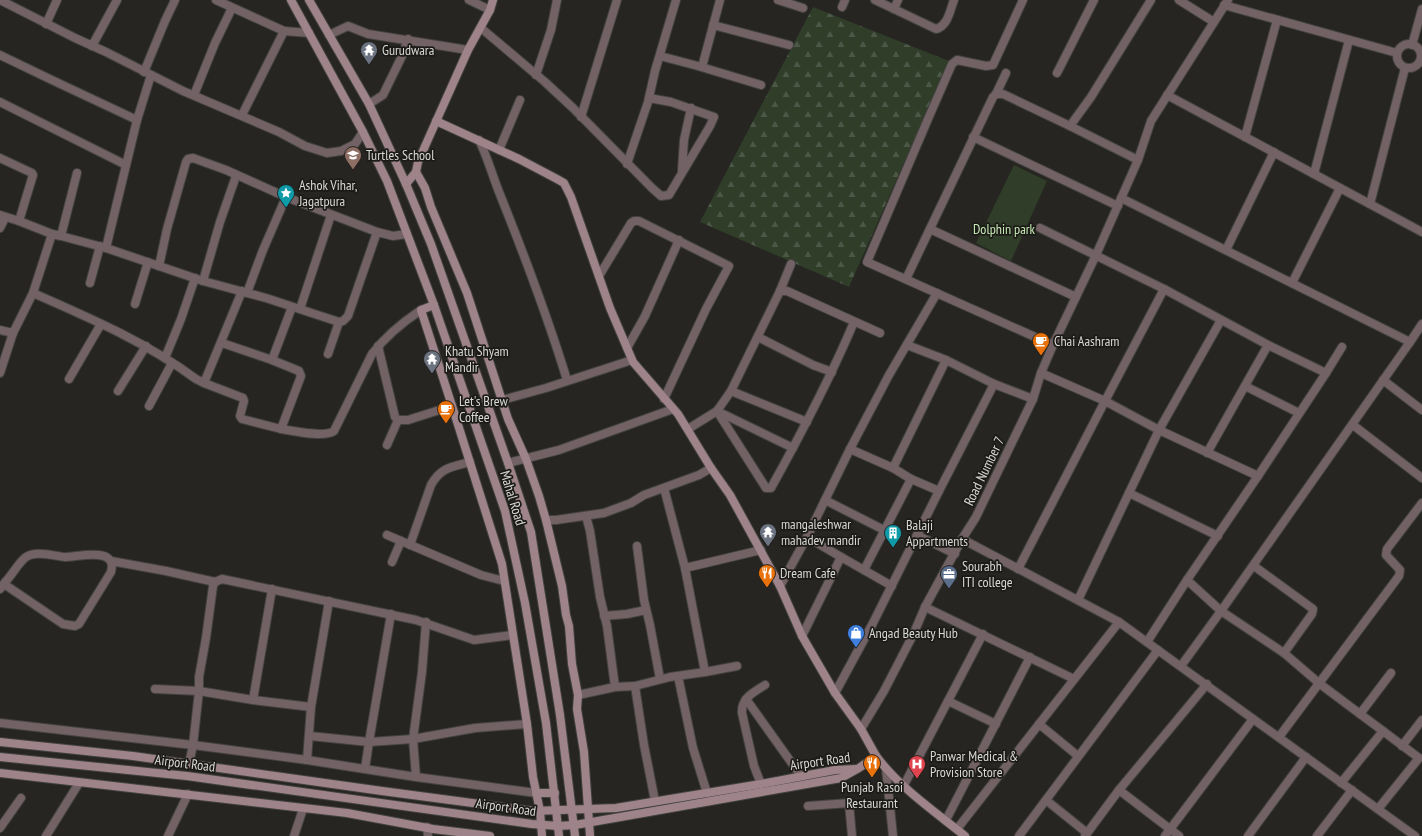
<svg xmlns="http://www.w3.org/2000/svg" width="1422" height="836" viewBox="0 0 1422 836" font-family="'PT Sans Narrow',sans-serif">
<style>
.forest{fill:url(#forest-firs)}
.park{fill:#2f3d29}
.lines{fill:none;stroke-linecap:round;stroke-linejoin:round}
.street-casing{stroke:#42423e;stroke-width:10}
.secondary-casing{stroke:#42423e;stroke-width:10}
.street{stroke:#726165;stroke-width:8}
.secondary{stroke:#9e838a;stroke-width:8}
.labels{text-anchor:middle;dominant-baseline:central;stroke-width:3.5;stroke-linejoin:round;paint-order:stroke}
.poi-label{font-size:14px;fill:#d8d8d5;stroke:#1c1b18;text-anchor:start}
.park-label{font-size:14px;fill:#c4e9b4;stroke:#1c1b18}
.street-label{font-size:14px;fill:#d8d8d5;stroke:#1c1b18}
</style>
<defs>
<pattern id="forest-firs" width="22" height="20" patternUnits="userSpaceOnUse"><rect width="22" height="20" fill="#2f3d29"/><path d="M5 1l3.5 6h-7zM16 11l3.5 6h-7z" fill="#4c5847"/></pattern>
</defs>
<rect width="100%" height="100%" fill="#262521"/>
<!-- forest -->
<path class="forest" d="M813,7l136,54 -100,226 -149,-65z"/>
<!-- park -->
<path class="park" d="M1014,165l33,16 -36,80 -35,-18z"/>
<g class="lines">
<!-- street casing -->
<g class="street-casing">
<g id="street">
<path d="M0,0l75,38 31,14 77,39 96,41 26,14 22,7 14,-2 14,-7 8,-12"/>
<path d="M216,0l68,31 -42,84"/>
<path d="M469,0l21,10"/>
<path d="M778,0l25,8"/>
<path d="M875,0l19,9 4,-9"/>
<path d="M1023,0l-30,65 -7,1 -29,-6 -5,4 -24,55 -61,143 186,83"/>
<path d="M1179,0l35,22"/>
<path d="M1224,5l173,48"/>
<path d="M842,7l3,-7"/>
<path d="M894,9l42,20c12,-3 14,-19 18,-29"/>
<path d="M46,24l11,-24"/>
<path d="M713,25l76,20"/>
<path d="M481,28l64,54 28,26 79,80 9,8 8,-1 41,-69 4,-9 -43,-15 -22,-4"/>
<path d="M284,31l25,2"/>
<path d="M329,35l19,-9 20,8 100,16"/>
<circle cx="1409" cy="56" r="12"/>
<path d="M1412,45l10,-36"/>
<path d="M92,46l25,-46"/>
<path d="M0,55l54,26 83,39"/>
<path d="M660,56l38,10 63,19"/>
<path d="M702,67l18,-67"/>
<path d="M144,72l21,-51 10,-21"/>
<path d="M1057,73l37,-73"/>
<path d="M151,75l-14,45 -31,128 97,33 63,17 73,24 4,-1 5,-5 29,-84 16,4 14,-2"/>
<path d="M536,75l15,-45 6,-30"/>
<path d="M996,94l10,-21"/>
<path d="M194,95l21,-52 17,-35"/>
<path d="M1167,95l255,137"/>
<path d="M0,102l126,63"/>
<path d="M369,104l14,-9 19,-39 6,-17"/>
<path d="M581,117l36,-117"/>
<path d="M1070,126l21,-29 60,-97"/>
<path d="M973,137l145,69"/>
<path d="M1245,137l32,-117"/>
<path d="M479,140c9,18 14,38 22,57 24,60 47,121 66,183"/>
<path d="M499,150l21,-50"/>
<path d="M0,158l32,15 1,2 -14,46 33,13"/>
<path d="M627,164l21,-62 7,-31 21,-71"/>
<path d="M682,170l2,-30 7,-32"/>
<path d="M77,173l-16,63 -9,-2 -19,59c57,25 113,49 163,86l8,4 38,-92"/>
<path d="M1314,174l35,-134"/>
<path d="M1121,198l289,144 12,-18"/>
<path d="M1370,204l35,-136"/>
<path d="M0,215l19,6"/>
<path d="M0,228l5,-10"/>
<path d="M1040,228l124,61 104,56 58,28 -68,103"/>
<path d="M930,229l146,68"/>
<path d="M61,236l45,12"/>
<path d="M1226,250l48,-98"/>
<path d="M159,266l8,-37 19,-67 2,-3 5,-1 33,12 60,27 91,35"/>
<path d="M599,276l32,-53 3,-2h5l90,45 -23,43 -42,90"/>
<path d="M906,279l87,-182 3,-3h7l67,32 68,34"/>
<path d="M203,281l17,-59 16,-46"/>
<path d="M90,283l10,-37"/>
<path d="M1292,283l48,-95"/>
<path d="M780,291h7l93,42"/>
<path d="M247,293l16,-43 23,-53"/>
<path d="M135,304l13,-42"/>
<path d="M300,309l31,-94"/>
<path d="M0,330l13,3"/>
<path d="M758,337l55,28 19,7"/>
<path d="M907,345l39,15 48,24 39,15"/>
<path d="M378,346l17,71 3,3h10l44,-14"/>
<path d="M627,348l18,-32 34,-76"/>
<path d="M328,354l11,-32"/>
<path d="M165,358l16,-39 14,-41"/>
<path d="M272,360l20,-53"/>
<path d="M0,373l13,-40 20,-40"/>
<path d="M1041,373l64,28 59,-112"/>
<path d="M1326,373l16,-26"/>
<path d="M69,379l32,-55"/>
<path d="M1383,380l39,30"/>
<path d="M204,383l39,15 1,3 -4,15 2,3 39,10 20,-53 -2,-5 -27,-11 -50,-17"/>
<path d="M1245,386l54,27"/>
<path d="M118,391l28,-45"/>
<path d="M731,391l76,31"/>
<path d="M502,400l44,-12 86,-28"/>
<path d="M149,406l23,-43"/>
<path d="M717,411l49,77h5c30,-54 59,-109 83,-166"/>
<path d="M717,411l76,37"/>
<path d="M1353,425l69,53"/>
<path d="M281,429c13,2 43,9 53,2l38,-77c13,-17 31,-32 49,-44"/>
<path d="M688,429l29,-18 14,-20 49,-100 11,-27"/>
<path d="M387,445l11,-25"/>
<path d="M850,449l43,19"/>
<path d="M1207,453l61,-108"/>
<path d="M508,463l51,-13 114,-41"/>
<path d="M664,488l21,80 20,104"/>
<path d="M939,491l55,-107"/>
<path d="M1129,493l89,43"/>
<path d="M825,500l59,30"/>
<path d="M586,516l4,15 10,66 7,29 8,61"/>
<path d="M546,520h10l48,-7 27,-10 13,-8 55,-20 12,-7"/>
<path d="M387,535l94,40 23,6"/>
<path d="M917,535l38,19"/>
<path d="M807,537l34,20"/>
<path d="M962,539l157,83 296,214"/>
<path d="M410,545l21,-60c10,-18 21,-18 39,-23"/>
<path d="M637,546l7,54 6,25 10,54"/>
<path d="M111,561l55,10 49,11"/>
<path d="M392,562l9,-21"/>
<path d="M1254,566l59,43 -1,5 -28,39"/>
<path d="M685,568l76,-18"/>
<path d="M1018,569l87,-168 54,29 99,46 -71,104"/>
<path d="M864,570l47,-91"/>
<path d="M780,586l27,-49 43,-88 39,-74 48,-82"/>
<path d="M0,589l6,-8c6,-6 13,-19 20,-24 10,-7 28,-1 39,0 14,0 53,-11 46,15l-32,52 -4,2 -12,-2 -59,-40"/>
<path d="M1078,600l81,-170 62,-110"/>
<path d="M925,607l149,72"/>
<path d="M391,614l-22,128 44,-3 62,-11 52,-4"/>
<path d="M604,616l23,-2 19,-4"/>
<path d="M802,636l39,-79 51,29"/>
<path d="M1147,642l40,-62 34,31 63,42 36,31 99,74 -41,51"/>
<path d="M1181,666l40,-55 189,-269"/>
<path d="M678,676l15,72 14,45"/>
<path d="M635,686l9,59 11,56"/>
<path d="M155,689l44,2 54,9 58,7"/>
<path d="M835,693l38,-70 66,-132 -28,-12 -18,-11 53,-108"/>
<path d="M578,695l37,-8 20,-1 35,-9 35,-5 32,-6"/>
<path d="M746,699l55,77"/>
<path d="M253,700l19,-111"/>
<path d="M948,701l48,23"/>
<path d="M1360,714l31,-41"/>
<path d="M0,723l193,22 114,15 109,17 120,16"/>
<path d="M1039,724l39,32"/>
<path d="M861,729l23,-38 29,-56 12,-28 37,-68 14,-22 57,-118 8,-26 12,-28 43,-90 42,-95 13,-39 77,-121"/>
<path d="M310,736l59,6 -4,27"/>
<path d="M1279,737l120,-161 1,-6 -14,-15 1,-6 35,-46"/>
<path d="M1402,746l20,-26"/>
<path d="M307,760l4,-53 18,-106"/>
<path d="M189,764l4,-19 6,-54v-14l7,-39 7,-52 2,-4 7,-3 194,41 58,20 39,-5"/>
<path d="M886,769l7,67"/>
<path d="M416,777l-3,-38 9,-67 4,-50"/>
<path d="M1341,783l42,-52"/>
<path d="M761,784l-7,-18 -12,-53c-1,-15 12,-21 23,-28"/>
<path d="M903,787l80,-153"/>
<path d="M1119,790l60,46"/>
<path d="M1046,800l41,33"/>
<path d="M808,806l41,-3 3,33"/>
<path d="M946,820l84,-163"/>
<path d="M427,827l1,9"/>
<path d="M0,828l21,-30"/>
<path d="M957,829l162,-207"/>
<path d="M46,836l33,-53"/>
<path d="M168,836l20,-42"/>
<path d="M294,836l9,-27"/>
<path d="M1019,836l139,-186"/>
<path d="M1085,836l34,-46 88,-106"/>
<path d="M1165,836l88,-117"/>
<path d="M1248,836l58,-79"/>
<path d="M1317,836l35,-46"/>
</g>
</g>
<!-- secondary casing -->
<g class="secondary-casing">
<g id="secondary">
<path d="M291,0l72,132 24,49 47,124 71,206 20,92 21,120 13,113"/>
<path d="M309,0l60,104 37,80 25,60 77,219 23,69 29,183 15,121"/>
<path d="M436,121l83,38 38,20 7,4 7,14 39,111 23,54 45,52 33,54 19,27 50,91 22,50 33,57 26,36 15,27"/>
<path d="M416,172l9,16 6,19 36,86 41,126 18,40 13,37 7,24 16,66 4,29 3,11 3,38 6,31 -1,14 7,43 6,84"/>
<path d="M406,184l10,-12 2,-10 12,-27 38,-85 22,-40 3,-10"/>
<path d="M434,305l-13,5 33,102 48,152 25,160 6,53 7,34 2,25"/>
<path d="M0,742l133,14 249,35 151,20 83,-3 145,-24 74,-14 21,-1"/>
<path d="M0,757l187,19 345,48 26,2 17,-1 266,-47 18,-10 17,-12c24,32 58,55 89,80"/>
<path d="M0,773l347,40 86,16 57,7"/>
<path d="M536,793h19"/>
</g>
</g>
<!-- street -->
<use href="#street" class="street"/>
<!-- secondary -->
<use href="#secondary" class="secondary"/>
</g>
<!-- icons -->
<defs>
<g id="temple-pin" transform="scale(0.9)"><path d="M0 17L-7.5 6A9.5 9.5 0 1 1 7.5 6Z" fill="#6b7280" stroke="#1c1b18"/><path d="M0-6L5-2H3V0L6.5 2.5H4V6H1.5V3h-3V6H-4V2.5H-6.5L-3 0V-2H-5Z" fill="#fff"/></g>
<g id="school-pin" transform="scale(0.9)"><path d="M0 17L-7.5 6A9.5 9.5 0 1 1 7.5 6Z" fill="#8d6e63" stroke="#1c1b18"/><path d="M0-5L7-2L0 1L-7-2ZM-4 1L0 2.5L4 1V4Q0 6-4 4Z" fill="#fff"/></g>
<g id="sight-pin" transform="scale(0.9)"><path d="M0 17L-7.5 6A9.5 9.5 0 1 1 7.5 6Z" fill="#0f9aa8" stroke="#1c1b18"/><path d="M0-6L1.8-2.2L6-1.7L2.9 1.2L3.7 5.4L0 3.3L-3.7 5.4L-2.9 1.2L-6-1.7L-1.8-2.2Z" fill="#fff"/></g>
<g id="cafe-pin" transform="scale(0.9)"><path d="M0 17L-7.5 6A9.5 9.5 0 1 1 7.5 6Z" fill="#e8710a" stroke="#1c1b18"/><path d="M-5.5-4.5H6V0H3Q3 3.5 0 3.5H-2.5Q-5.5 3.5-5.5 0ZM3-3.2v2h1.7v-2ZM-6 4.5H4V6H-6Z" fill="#fff"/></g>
<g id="building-pin" transform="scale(0.9)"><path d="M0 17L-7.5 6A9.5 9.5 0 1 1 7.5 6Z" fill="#0f9aa8" stroke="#1c1b18"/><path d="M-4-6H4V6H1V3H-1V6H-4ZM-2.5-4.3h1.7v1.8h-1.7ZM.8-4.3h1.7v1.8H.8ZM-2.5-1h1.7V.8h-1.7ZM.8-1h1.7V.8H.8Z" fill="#fff"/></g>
<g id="restaurant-pin" transform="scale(0.9)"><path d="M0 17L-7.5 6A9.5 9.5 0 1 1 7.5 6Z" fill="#e8710a" stroke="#1c1b18"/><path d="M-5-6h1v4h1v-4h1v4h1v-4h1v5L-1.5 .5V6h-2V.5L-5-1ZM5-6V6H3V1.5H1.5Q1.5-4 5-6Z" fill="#fff"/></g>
<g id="office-pin" transform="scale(0.9)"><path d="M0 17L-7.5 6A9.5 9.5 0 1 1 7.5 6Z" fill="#5c6f8a" stroke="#1c1b18"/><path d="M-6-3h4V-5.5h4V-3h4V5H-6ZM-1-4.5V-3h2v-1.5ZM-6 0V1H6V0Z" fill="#fff"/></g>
<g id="shop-pin" transform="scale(0.9)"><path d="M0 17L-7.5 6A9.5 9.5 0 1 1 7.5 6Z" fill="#3f7fe0" stroke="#1c1b18"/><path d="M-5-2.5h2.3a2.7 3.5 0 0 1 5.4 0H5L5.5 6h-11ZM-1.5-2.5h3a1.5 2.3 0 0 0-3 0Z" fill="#fff"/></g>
<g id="hospital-pin" transform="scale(0.9)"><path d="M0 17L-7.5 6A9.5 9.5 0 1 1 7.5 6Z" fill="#e0444e" stroke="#1c1b18"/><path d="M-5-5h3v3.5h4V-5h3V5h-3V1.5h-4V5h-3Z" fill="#fff"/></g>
</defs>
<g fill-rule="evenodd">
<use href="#temple-pin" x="369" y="50"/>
<use href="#school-pin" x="353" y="155"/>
<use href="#sight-pin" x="286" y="193"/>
<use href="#cafe-pin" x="1041" y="341"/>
<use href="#temple-pin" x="432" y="359"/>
<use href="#cafe-pin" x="446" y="409"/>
<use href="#temple-pin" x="768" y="532"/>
<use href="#building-pin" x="893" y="533"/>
<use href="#restaurant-pin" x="767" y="573"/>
<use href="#office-pin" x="949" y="574"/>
<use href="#shop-pin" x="856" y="633"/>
<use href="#restaurant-pin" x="872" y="763"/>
<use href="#hospital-pin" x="917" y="764"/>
</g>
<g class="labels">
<!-- poi labels -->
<g class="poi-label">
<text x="382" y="50">Gurudwara</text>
<text x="366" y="155">Turtles School</text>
<text x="299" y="185">Ashok Vihar,<tspan x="299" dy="16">Jagatpura</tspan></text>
<text x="1054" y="341">Chai Aashram</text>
<text x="445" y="351">Khatu Shyam<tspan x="445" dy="16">Mandir</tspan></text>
<text x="459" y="401">Let's Brew<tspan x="459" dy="16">Coffee</tspan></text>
<text x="781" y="524">mangaleshwar<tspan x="781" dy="16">mahadev mandir</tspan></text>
<text x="906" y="525">Balaji<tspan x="906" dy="16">Appartments</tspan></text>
<text x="962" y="566">Sourabh<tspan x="962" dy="16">ITI college</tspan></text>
<text x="780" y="573">Dream Cafe</text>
<text x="869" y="633">Angad Beauty Hub</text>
<text x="930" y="756">Panwar Medical &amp;<tspan x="930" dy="16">Provision Store</tspan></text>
<text x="872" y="787" text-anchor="middle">Punjab Rasoi<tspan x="872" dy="16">Restaurant</tspan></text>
</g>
<!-- park labels -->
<g class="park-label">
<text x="1004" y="229">Dolphin park</text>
</g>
<!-- street labels -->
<g class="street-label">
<text transform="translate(984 471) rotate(-64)">Road Number 7</text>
<text transform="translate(513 498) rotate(73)">Mahal Road</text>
<text transform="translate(820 761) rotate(-8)">Airport Road</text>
<text transform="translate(185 763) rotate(7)">Airport Road</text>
<text transform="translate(506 807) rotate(8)">Airport Road</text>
</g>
</g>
</svg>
